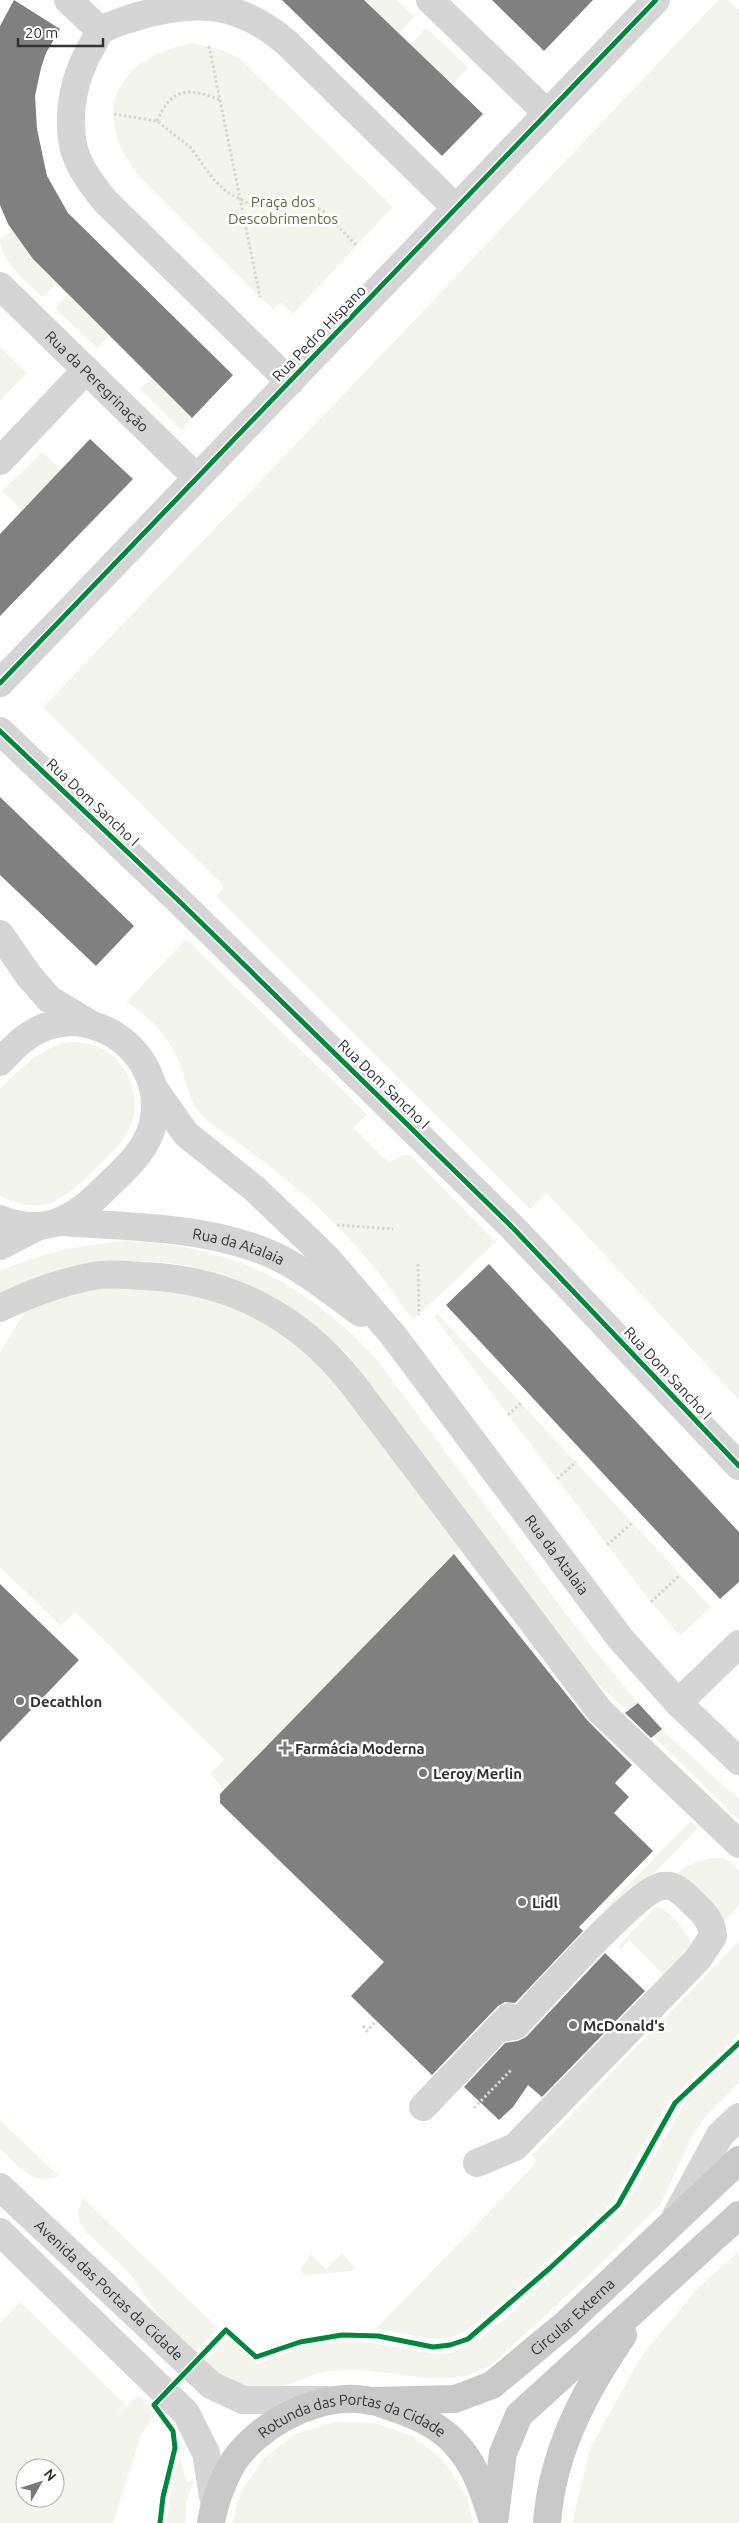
<svg xmlns="http://www.w3.org/2000/svg" width="739" height="2523" viewBox="0 0 739 2523" font-family="Ubuntu,sans-serif">
<style>
.green{fill:#f3f5ed;fill-rule:evenodd}
.building{fill:#808080}
.lines{fill:none;stroke-linecap:round;stroke-linejoin:round}
.path{stroke:#d5d5d5;stroke-width:3;stroke-dasharray:2.5 2.5;stroke-linecap:butt}
.minor{stroke:#d5d5d5;stroke-width:28}
.major{stroke:#c9c9c9;stroke-width:28}
.cycleway-casing{stroke:#fff;stroke-width:8}
.cycleway{stroke:#00873e;stroke-width:5}
.poi-dot{fill:#797979;stroke:#fff;stroke-width:2}
.labels{text-anchor:middle;dominant-baseline:central;stroke-width:5;stroke-linejoin:round;paint-order:stroke}
.park-label{font-size:15px;fill:#5d6c3f;stroke:#fff}
.street-label{font-size:15px;fill:#313131;stroke:#fff}
.poi-label{font-size:15px;font-weight:bold;fill:#313131;stroke:#fff;text-anchor:start}
</style>
<rect width="100%" height="100%" fill="#fff"/>
<!-- green -->
<g class="green">
<path d="M364,0h33l17,17 -15,16z"/>
<path d="M718,0h10l11,10v1390l-192,-207 -17,16 -314,-313 8,-10 -181,-179 323,-336z"/>
<path d="M426,28l42,39 -16,18 -42,-40z"/>
<path d="M193,43l32,8 15,8 153,148 -100,107 -12,-12 -8,7 -13,-12 -121,-121c-51,-63 -23,-119 54,-133z"/>
<path d="M13,231l23,31 21,22 -15,13c-15,-16 -42,-35 -42,-58z"/>
<path d="M68,295l41,41 -12,12 -42,-40z"/>
<path d="M0,347l27,26 -27,28z"/>
<path d="M152,378l40,40 -11,12 -41,-41z"/>
<path d="M42,452l19,18 -39,40 -20,-19z"/>
<path d="M186,939l181,175 -13,14 35,35 15,-9 8,3 84,85 -83,78c-14,-18 -26,-38 -41,-55 -47,-58 -105,-103 -166,-145 -19,-20 -17,-31 -26,-55 -10,-27 -29,-48 -54,-63z"/>
<path d="M68,1042c11,0 21,1 30,5 30,12 45,51 32,80 -7,17 -21,28 -34,41 -31,31 -52,50 -96,28v-107c21,-21 38,-40 68,-47z"/>
<path d="M127,1241c103,4 177,41 247,115l202,271 62,76 -11,8 -28,-26 -28,-32 -222,-297c-99,-99 -222,-121 -349,-64v-21c42,-18 82,-27 127,-30z"/>
<path d="M96,1287l81,3 74,22 48,32 35,33 129,169 -238,244 -15,-16 14,-15 -149,-147 -14,14 -61,-59v-215l29,-47z"/>
<path d="M438,1314l273,293 -31,29 -31,-36 -215,-283z"/>
<path d="M661,1729l78,70v21l-86,-84z"/>
<path d="M690,1822l7,3v4l-95,98 -29,14z"/>
<path d="M711,1858h14l14,13v35l-18,18 -49,-46 14,-12z"/>
<path d="M656,1907c13,1 36,29 36,42l-28,26 -35,-35 -8,9 -3,-3z"/>
<path d="M739,1941v93l-71,68 -57,101 -126,114 -26,18 -11,3 -16,1 -56,-10 158,-164 2,-4 -4,-6z"/>
<path d="M739,2051v32l-33,33 -16,24 -29,64 -63,63 -108,99 -24,10 -17,2h-22l-63,-8h-23l-22,3 -39,14 -24,4 -40,-17 -12,-11 24,-25 29,26 54,-20 48,-3 77,13 14,-1 30,-14 30,-25 114,-106 63,-109z"/>
<path d="M0,2120l59,56c-27,11 -42,-11 -59,-28z"/>
<path d="M83,2198l135,130 -24,26 -28,-28 -36,-52 -45,-43 -6,-10 -1,-10z"/>
<path d="M739,2251v272h-167l18,-75 51,-91 55,-67z"/>
<path d="M342,2253l13,14 -3,4 -47,4 -5,-5 11,-16 15,15z"/>
<path d="M20,2302l106,103 -16,16 28,-26 17,19 -14,21 -28,88h-113v-200zM25,2468h30v30h-30z"/>
<path d="M334,2422l41,1 38,13 32,26 22,35 6,26h-241l8,-30 23,-34 32,-25z"/>
<path d="M180,2456l6,26 8,-1 -8,22 -1,20h-19l7,-45z"/>
</g>
<!-- building -->
<g class="building">
<path d="M14,0l46,29 -14,24 -5,15 -6,28 2,33 10,47 21,37 165,162 -41,43 -159,-159 -25,-35 -8,-19v-179z"/>
<path d="M282,0h82l119,114 -41,42z"/>
<path d="M492,0h101l-49,51z"/>
<path d="M90,439l43,40 -133,137v-82z"/>
<path d="M0,797l134,129 -38,40 -96,-91z"/>
<path d="M489,1264l250,268v50l-19,17 -274,-294z"/>
<path d="M454,1554l133,166 45,45 -17,18 14,14 -15,16 39,38 -74,76 4,4 -68,72 -10,-1 -7,4 -66,69 -81,-79 33,-34 -164,-159v-9z"/>
<path d="M0,1584l79,76 -79,82z"/>
<path d="M638,1703l24,26 -11,9 -26,-25z"/>
<path d="M605,1953l40,38 -103,106 -14,-12 -15,22 -14,13 -35,-33 41,-44 13,-2 8,-4z"/>
</g>
<g class="lines">
<!-- path -->
<g class="path">
<path d="M209,46l51,251"/>
<path d="M114,114l43,7 34,27 22,31 14,13 24,13 57,-2 15,8 34,35"/>
<path d="M157,121c15,-34 31,-34 63,-21"/>
<path d="M337,1225l56,4"/>
<path d="M418,1264l1,51"/>
<path d="M508,1415l13,-12"/>
<path d="M557,1479l19,-17"/>
<path d="M607,1545l25,-22"/>
<path d="M651,1602l29,-27"/>
<path d="M363,2026l4,5 9,-10"/>
<path d="M474,2108l38,-39"/>
</g>
<!-- minor -->
<g class="minor">
<path d="M68,0l33,31"/>
<path d="M430,0l117,113"/>
<path id="s1" d="M0,286l196,191"/>
<path d="M290,382l-185,-181c-12,-15 -26,-33 -31,-52 -8,-35 0,-73 18,-103 3,-5 6,-13 10,-16 10,-7 25,-10 36,-14 59,-16 99,-15 148,26l170,166"/>
<path d="M0,461l86,-91"/>
<path d="M0,683l656,-683"/>
<path d="M0,731l178,169 335,328 226,238"/>
<path d="M0,934l29,42 20,23 40,24"/>
<path d="M0,1062c13,-14 26,-28 45,-35 63,-23 129,42 105,106 -9,24 -33,43 -51,61 -29,29 -59,41 -99,25"/>
<path id="s2" d="M153,1087l33,47 70,56 70,67 67,78 227,303 58,65 61,58"/>
<path id="s3" d="M62,1222c66,5 135,4 199,28 36,13 69,41 100,63"/>
<path d="M0,1246l39,-20"/>
<path d="M0,1308c29,-14 61,-26 93,-32 16,-3 34,-1 50,0 85,3 156,40 209,107l247,327 140,134"/>
<path d="M678,1703l61,-59"/>
<path d="M423,2107l86,-90"/>
<path d="M477,2163l38,-16 183,-188 15,-23c-1,-15 -10,-24 -21,-34 -8,-8 -16,-18 -29,-16 -25,2 -125,116 -148,140l-18,3"/>
<path id="s4" d="M0,2187l211,198 32,15h83"/>
<path d="M676,2216l44,-81 19,-18"/>
<path d="M0,2232l186,181 20,40 8,49"/>
</g>
<!-- major -->
<g class="major">
<path id="s5" d="M372,2401l83,-2 37,-14 76,-63 171,-162"/>
<path id="s6" d="M211,2523c3,-20 15,-54 29,-70 30,-35 85,-62 132,-52 9,1 17,6 25,8 21,7 40,16 56,32 22,22 30,49 39,77"/>
<path d="M494,2523l9,-70 16,-38 220,-200"/>
<path d="M547,2523c5,-70 37,-131 76,-188"/>
</g>
<!-- cycleway casing -->
<g class="cycleway-casing">
<g id="cycleway">
<path d="M0,683l656,-683"/>
<path d="M0,731l178,169 335,328 226,238"/>
<path d="M160,2523l3,-26 12,-49 -2,-17 -19,-26 72,-75 30,27 44,-15 42,-7 36,1 55,11 17,-2 18,-6 82,-71 68,-63 57,-102 64,-60"/>
</g>
</g>
<!-- cycleway -->
<use href="#cycleway" class="cycleway"/>
</g>
<!-- markers -->
<g class="poi-dot">
<circle cx="20" cy="1701" r="5"/>
<path d="M282.5 1740.5h5v5h5v5h-5v5h-5v-5h-5v-5h5z"/>
<circle cx="423" cy="1773" r="5"/>
<circle cx="522" cy="1902" r="5"/>
<circle cx="573" cy="2025" r="5"/>
</g>
<g class="labels">
<!-- park labels -->
<g class="park-label">
<text x="283" y="201">Praça dos<tspan x="283" dy="17">Descobrimentos</tspan></text>
</g>
<!-- street labels -->
<g class="street-label">
<text transform="translate(319 333) rotate(-46)">Rua Pedro Hispano</text>
<text stroke="none"><textPath href="#s1" startOffset="136">Rua da Peregrinação</textPath></text>
<text transform="translate(93 802) rotate(43)">Rua Dom Sancho I</text>
<text transform="translate(384 1084) rotate(44)">Rua Dom Sancho I</text>
<text stroke="none"><textPath href="#s3" startOffset="179">Rua da Atalaia</textPath></text>
<text transform="translate(668 1373) rotate(47)">Rua Dom Sancho I</text>
<text stroke="none"><textPath href="#s2" startOffset="621">Rua da Atalaia</textPath></text>
<text stroke="none"><textPath href="#s4" startOffset="150">Avenida das Portas da Cidade</textPath></text>
<text stroke="none"><textPath href="#s5" startOffset="228">Circular Externa</textPath></text>
<text stroke="none"><textPath href="#s6" startOffset="204">Rotunda das Portas da Cidade</textPath></text>
</g>
<!-- poi labels -->
<g class="poi-label">
<text x="30" y="1701">Decathlon</text>
<text x="295" y="1748">Farmácia Moderna</text>
<text x="433" y="1773">Leroy Merlin</text>
<text x="532" y="1902">Lidl</text>
<text x="583" y="2025">McDonald's</text>
</g>
</g>
<!-- north arrow -->
<g transform="translate(40 2483) rotate(51)"><circle r="24" fill="#ffffff" stroke="#adadad"/>
<path d="M0-4L9 19L0 12L-9 19Z" fill="#797979"/>
<text y="-8" font-size="14" font-weight="bold" text-anchor="middle" fill="#313131">N</text>
</g>
<!-- scale -->
<path d="M18 38v8h85v-8" fill="none" stroke="#313131" stroke-width="2.5"/>
<text x="25" y="38" font-size="15" fill="#313131" stroke="#ffffff" stroke-width="4" paint-order="stroke">20 m</text>
</svg>
